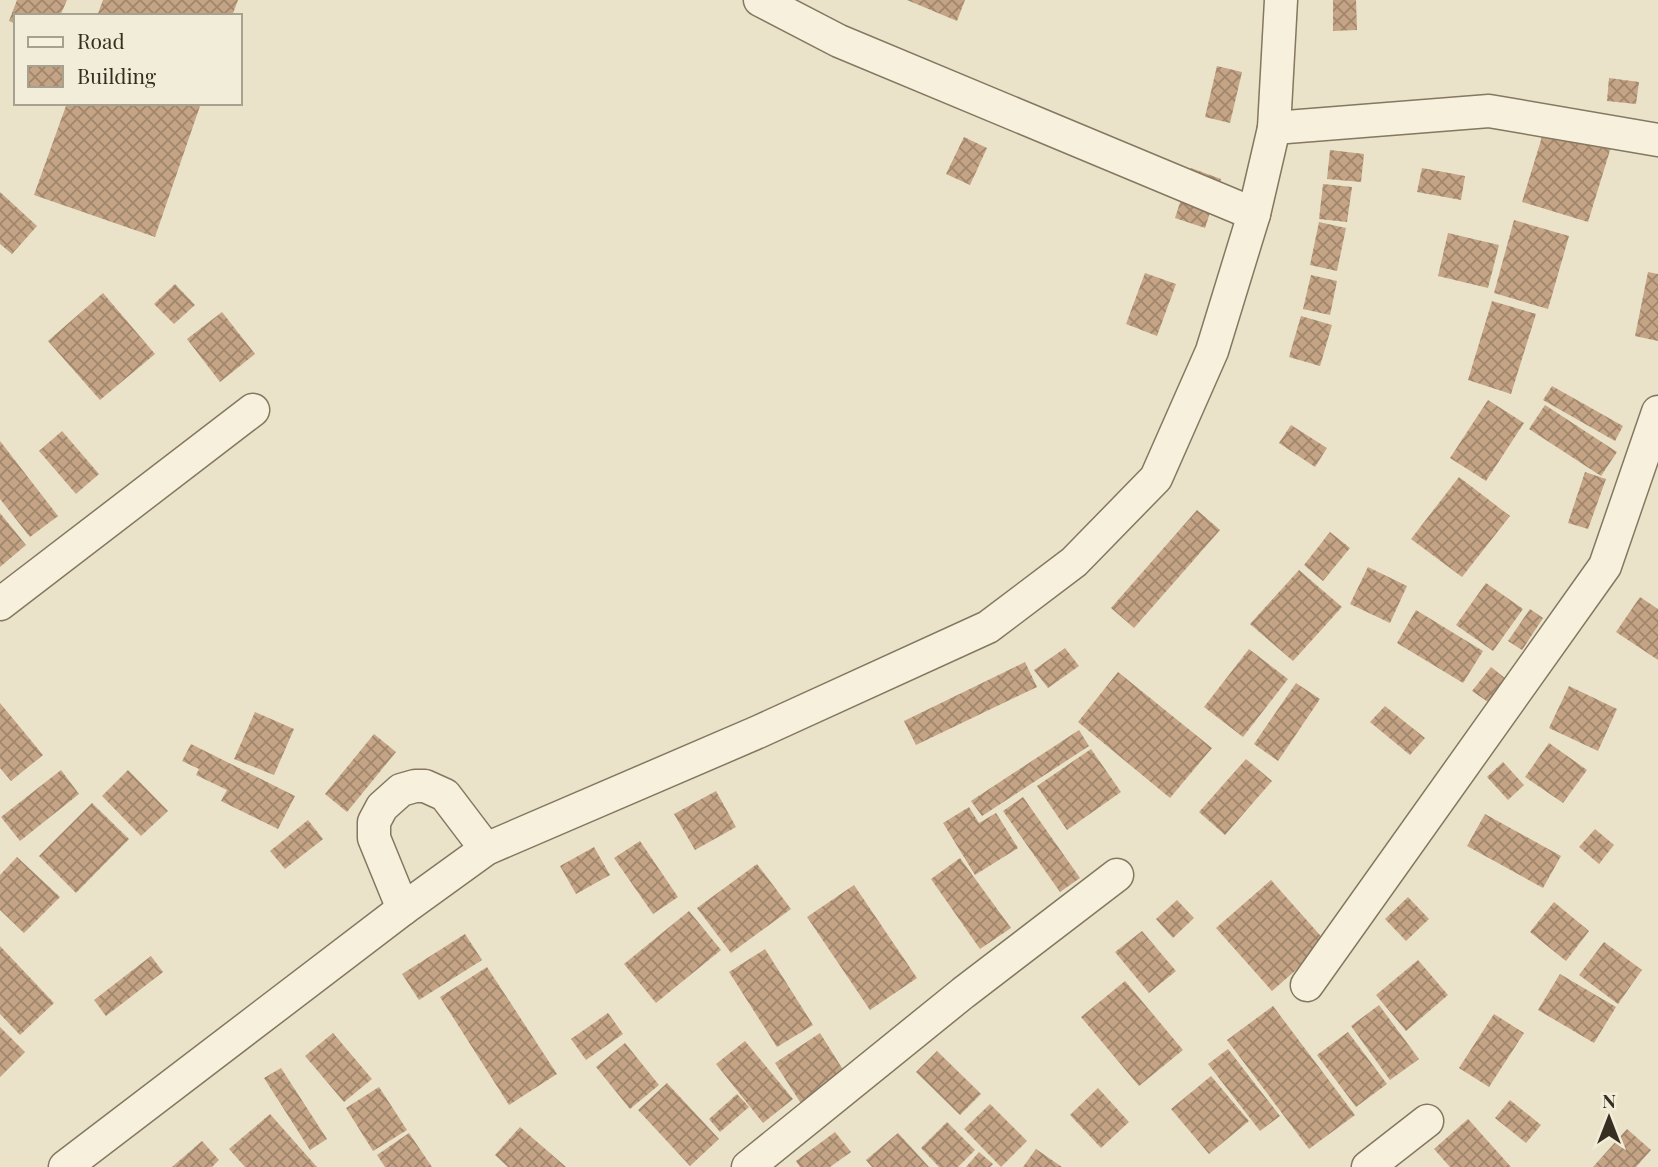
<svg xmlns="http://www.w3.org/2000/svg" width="1658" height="1167" viewBox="0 0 1658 1167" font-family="'Playfair Display',serif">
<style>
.building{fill:url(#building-cross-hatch)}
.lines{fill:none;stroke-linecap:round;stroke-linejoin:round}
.minor-casing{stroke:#857760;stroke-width:35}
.minor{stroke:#f6f0dc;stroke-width:32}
</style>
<defs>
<pattern id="building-cross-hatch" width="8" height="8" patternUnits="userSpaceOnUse" patternTransform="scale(1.75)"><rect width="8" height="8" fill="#c4a484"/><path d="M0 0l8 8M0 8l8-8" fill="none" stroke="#a0866c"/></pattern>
</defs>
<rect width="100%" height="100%" fill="#eae3ca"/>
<!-- building -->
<g class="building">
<path d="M17,0h50l-7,16h-44v8l-7,-3z"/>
<path d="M103,0h135l-6,16h-135z"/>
<path d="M907,0h58l-8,21z"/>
<path d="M1333,0h23l1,30 -24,1z"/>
<path d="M1217,66l25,6 -12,51 -25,-6z"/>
<path d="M1609,78l30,4 -3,22 -29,-3z"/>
<path d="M67,103h134l-46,134 -121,-42z"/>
<path d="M1545,127l66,20 -23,75 -66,-20z"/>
<path d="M964,137l23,11 -17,37 -24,-11z"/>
<path d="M1330,150l34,4 -3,28 -34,-3z"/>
<path d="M1191,168l30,11 -16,49 -30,-10z"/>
<path d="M1422,168l43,8 -4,24 -44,-8z"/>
<path d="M1323,184l29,3 -5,35 -28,-3z"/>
<path d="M0,192l37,34 -25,28 -12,-10z"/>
<path d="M1514,220l55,16 -21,73 -54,-16z"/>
<path d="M1319,222l27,6 -9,43 -27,-6z"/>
<path d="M1448,233l51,12 -11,43 -50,-12z"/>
<path d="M1648,272l10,2v67l-23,-5z"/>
<path d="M1145,273l31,11 -19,52 -31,-12z"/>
<path d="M1311,275l26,6 -7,34 -27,-6z"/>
<path d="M175,284l20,21 -21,19 -20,-20z"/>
<path d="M103,293l52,61 -55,46 -52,-59z"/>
<path d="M1492,301l44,13 -25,80 -43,-14z"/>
<path d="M222,312l33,42 -35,28 -33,-43z"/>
<path d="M1301,316l31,9 -12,41 -31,-9z"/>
<path d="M1552,386l71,40 -8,15 -72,-41z"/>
<path d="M1488,400l36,23 -38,58 -36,-23z"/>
<path d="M1545,405l72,47 -16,24 -72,-47z"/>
<path d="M1291,425l36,23 -12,19 -36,-24z"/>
<path d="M62,431l37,43 -23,20 -37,-43z"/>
<path d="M0,441l58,75 -28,21 -30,-38z"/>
<path d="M1585,472l21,7 -18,50 -20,-6z"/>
<path d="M1459,477l51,39 -48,61 -51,-38z"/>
<path d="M1197,510l23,20 -86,98 -23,-20z"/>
<path d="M0,513l26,32 -26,22z"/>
<path d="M1330,532l20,16 -27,33 -19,-16z"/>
<path d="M1368,567l39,19 -17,37 -40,-19z"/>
<path d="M1299,570l43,37 -49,54 -43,-37z"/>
<path d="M1486,583l37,26 -30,42 -37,-26z"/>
<path d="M1640,597l18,12v51l-42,-28z"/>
<path d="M1530,609l13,9 -21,32 -14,-9z"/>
<path d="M1416,610l67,41 -20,32 -66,-40z"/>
<path d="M1065,648l14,18 -31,22 -14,-18z"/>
<path d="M1249,649l39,30 -45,58 -39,-30z"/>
<path d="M1025,662l12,25 -121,58 -12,-24z"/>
<path d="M1491,667l15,12 -18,23 -16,-11z"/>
<path d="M1118,672l94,76 -42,50 -92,-76z"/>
<path d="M1296,683l24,16 -42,62 -24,-17z"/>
<path d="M1569,686l48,23 -19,42 -49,-23z"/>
<path d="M0,703l43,52 -32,26 -11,-13z"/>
<path d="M1385,706l40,32 -15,17 -40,-33z"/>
<path d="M255,712l39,17 -20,46 -40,-16z"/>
<path d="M1079,730l10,16 -107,70 -11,-15z"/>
<path d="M374,734l22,18 -49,60 -22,-18z"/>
<path d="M1549,743l38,27 -24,33 -38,-26z"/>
<path d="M191,744l104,52 -17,33 -57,-28 6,-11 -31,-15 3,-6 -17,-8z"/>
<path d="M1091,749l30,43 -54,38 -30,-44z"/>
<path d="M1246,759l26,22 -47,54 -26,-23z"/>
<path d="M1503,762l21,23 -16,15 -21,-23z"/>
<path d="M61,770l18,24 -59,47 -19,-24z"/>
<path d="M128,770l40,41 -27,25 -39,-40z"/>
<path d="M716,791l20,36 -41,23 -21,-36z"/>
<path d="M1023,797l57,81 -20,14 -57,-81z"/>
<path d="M92,803l37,36 -53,54 -37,-37z"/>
<path d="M969,807l10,16 17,-10 22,35 -43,27 -32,-52z"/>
<path d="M1485,814l76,42 -18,32 -76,-42z"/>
<path d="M308,820l15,19 -38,30 -15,-18z"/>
<path d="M1595,829l19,16 -15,19 -20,-17z"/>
<path d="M640,841l38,56 -25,17 -39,-56z"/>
<path d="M594,847l16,28 -34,19 -16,-28z"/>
<path d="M17,857l43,40 -36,36 -24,-23v-35z"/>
<path d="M960,858l51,70 -31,21 -49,-70z"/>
<path d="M757,864l34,45 -60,44 -34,-45z"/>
<path d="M1271,880l56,63 -55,48 -56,-63z"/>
<path d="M854,885l63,93 -47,32 -63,-93z"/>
<path d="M1408,897l21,22 -23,22 -21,-22z"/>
<path d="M1177,900l17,18 -21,20 -17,-19z"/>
<path d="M1554,902l35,29 -23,30 -36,-29z"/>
<path d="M689,911l32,39 -65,53 -32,-39z"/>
<path d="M1142,931l34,40 -27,22 -34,-41z"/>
<path d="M465,934l17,26 -63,40 -17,-26z"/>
<path d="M1604,942l38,28 -24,34 -39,-29z"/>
<path d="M0,946l54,57 -34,32 -20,-21z"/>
<path d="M765,949l48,76 -36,22 -48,-75z"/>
<path d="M151,956l12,16 -57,44 -12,-16z"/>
<path d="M1418,960l30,35 -42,36 -30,-36z"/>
<path d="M487,967l70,107 -48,31 -69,-108z"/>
<path d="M1560,974l56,33 -22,36 -56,-33z"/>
<path d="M1125,981l58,69 -44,36 -58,-69z"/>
<path d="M1379,1005l40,54 -29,21 -39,-54z"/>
<path d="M1273,1006l82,109 -46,34 -82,-109z"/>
<path d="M608,1013l15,21 -37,26 -15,-21z"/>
<path d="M1494,1014l30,19 -35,54 -30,-19z"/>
<path d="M0,1027l25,25 -25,25z"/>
<path d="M1348,1032l39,52 -31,23 -39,-52z"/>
<path d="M333,1033l39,46 -28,23 -39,-46z"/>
<path d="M820,1033l27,43 -45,29 -27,-42z"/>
<path d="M745,1041l48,58 -30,24 -47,-59z"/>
<path d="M625,1043l34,42 -29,24 -34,-42z"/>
<path d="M1228,1049l52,67 -20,15 -52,-67z"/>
<path d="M937,1051l44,43 -21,21 -44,-43z"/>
<path d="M281,1068l46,71 -17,11 -46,-72z"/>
<path d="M1211,1076l38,45 -40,33 -38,-45z"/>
<path d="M667,1083l52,56 -29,27 -52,-56z"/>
<path d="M379,1087l28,43 -34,21 -27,-43z"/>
<path d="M1098,1088l31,34 -28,26 -31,-33z"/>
<path d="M737,1094l12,13 -29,25 -11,-13z"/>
<path d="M1510,1100l31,25 -15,18 -31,-25z"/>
<path d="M990,1104l37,37 -26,26 -37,-38z"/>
<path d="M270,1114l47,53h-72l-16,-18z"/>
<path d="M1468,1119l43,48h-61l-16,-18z"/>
<path d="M947,1122l28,28 -17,17h-19l-18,-19z"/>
<path d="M520,1127l46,40h-58l-13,-12z"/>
<path d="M1627,1129l24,21 -15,17h-43z"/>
<path d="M835,1132l16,20 -21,15h-30l-4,-6z"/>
<path d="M409,1133l23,34h-47l-8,-12z"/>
<path d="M898,1133l31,34h-57l-6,-7z"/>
<path d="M202,1141l17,19 -7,7h-40z"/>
<path d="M1036,1149l26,18h-39z"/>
<path d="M979,1152l14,12 -3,3h-24z"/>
</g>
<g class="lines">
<!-- minor casing -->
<g class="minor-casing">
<g id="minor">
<path d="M760,0l79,41 415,173"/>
<path d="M1274,128l215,-17 169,29"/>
<path d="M0,604l253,-194"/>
<path d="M403,909l-29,-71v-16l8,-15 19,-17 14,-4h10l20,9 41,54"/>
<path d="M1307,985l298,-419 53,-154"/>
<path d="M65,1167l338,-258 83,-60 272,-117 230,-105 86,-65 82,-84 56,-127 42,-137 20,-86 7,-128"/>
<path d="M748,1167l215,-174 154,-118"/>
<path d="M1368,1167l59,-46"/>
</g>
</g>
<!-- minor -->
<use href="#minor" class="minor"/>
</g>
<!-- legend -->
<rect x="14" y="14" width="228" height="91" fill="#f2edd9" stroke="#a7a190" stroke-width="2"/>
<rect x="28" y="37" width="35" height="10" fill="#f6f0dc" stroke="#a7a190" stroke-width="2"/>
<text x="77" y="49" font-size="21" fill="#372e22">Road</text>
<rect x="28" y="66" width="35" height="21" fill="url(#building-cross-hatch)" stroke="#a7a190" stroke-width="2"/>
<text x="77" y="84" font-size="21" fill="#372e22">Building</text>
<!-- north arrow -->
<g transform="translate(1609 1118)" stroke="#f2edd9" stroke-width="5" paint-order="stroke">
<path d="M0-5L12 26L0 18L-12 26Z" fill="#372e22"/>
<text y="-10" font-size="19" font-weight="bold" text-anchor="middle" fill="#372e22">N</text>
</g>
</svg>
